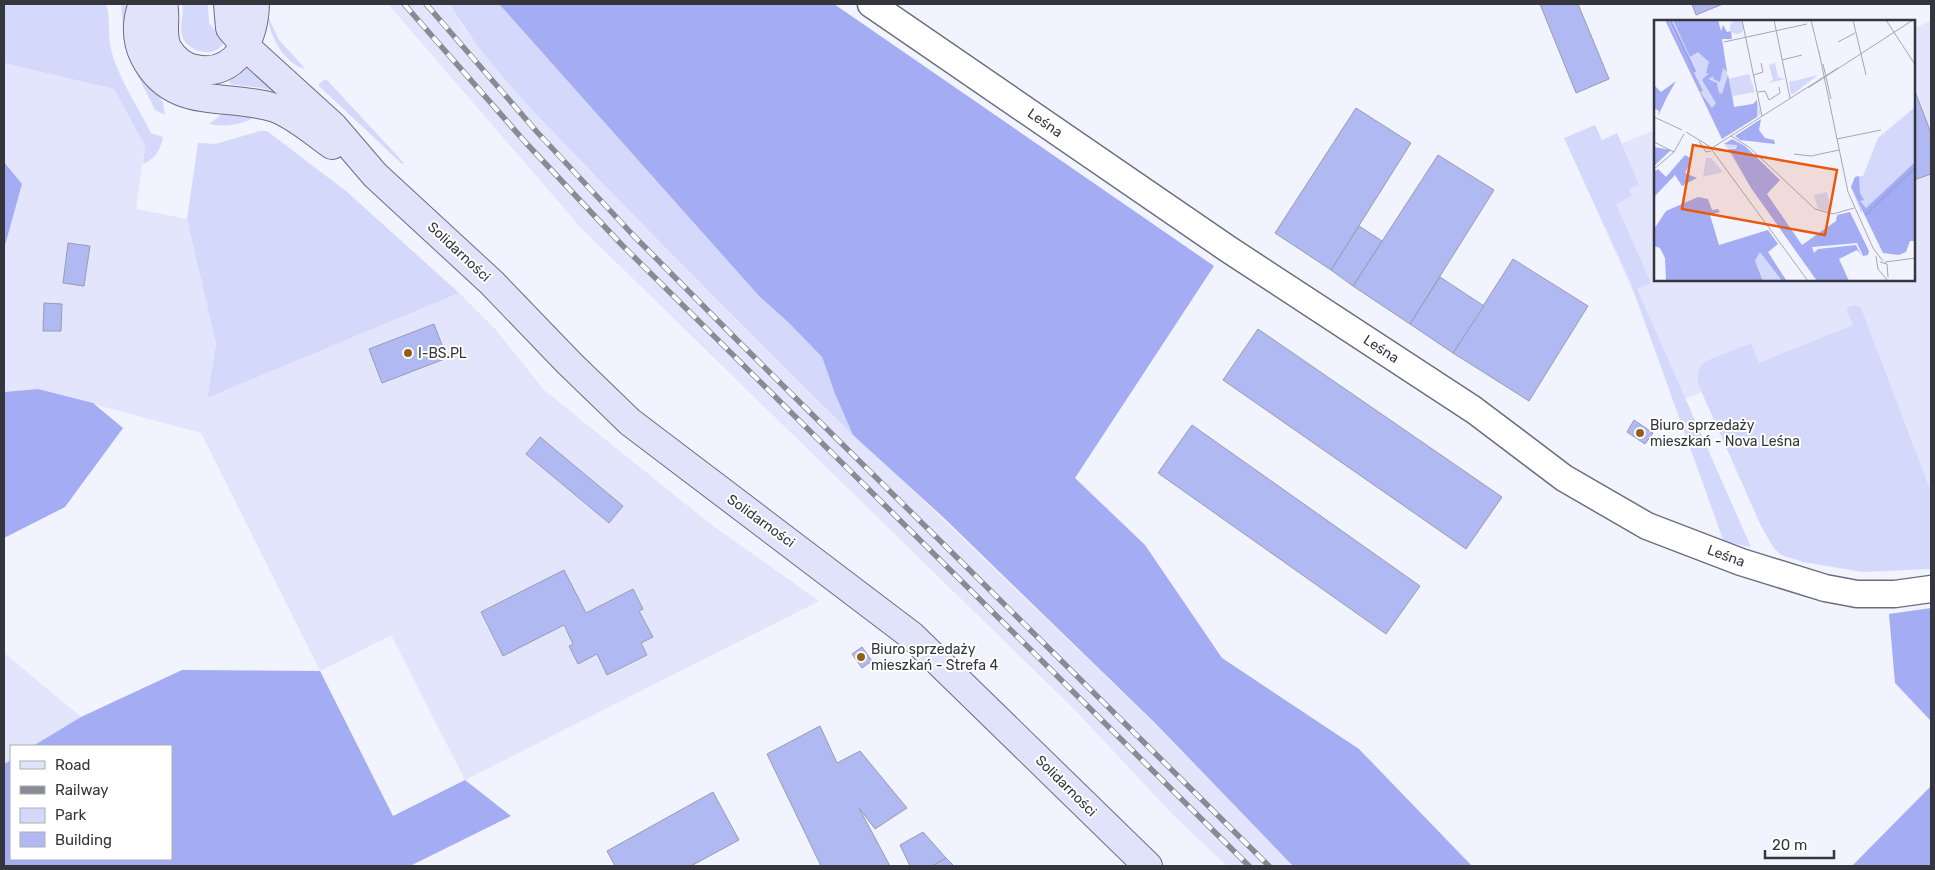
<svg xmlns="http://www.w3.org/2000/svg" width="1935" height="870" viewBox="0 0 1935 870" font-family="Rubik,sans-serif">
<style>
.built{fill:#e2e5fb}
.green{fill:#d4d9fc}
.forest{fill:#a4acf3}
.building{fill:#b1b9f3;stroke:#999caf}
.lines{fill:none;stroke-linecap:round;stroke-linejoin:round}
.street-casing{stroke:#6b6e7f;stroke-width:29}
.secondary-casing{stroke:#6b6e7f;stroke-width:30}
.street{stroke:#fff;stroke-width:26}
.secondary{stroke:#e1e3fb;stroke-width:28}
.rail-casing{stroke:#898b94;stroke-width:5.5}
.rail{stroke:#fff;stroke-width:4;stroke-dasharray:11;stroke-linecap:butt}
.poi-dot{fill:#945f15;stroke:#fff;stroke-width:2}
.labels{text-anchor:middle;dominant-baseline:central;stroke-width:4;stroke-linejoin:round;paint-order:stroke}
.street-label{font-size:14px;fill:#34353d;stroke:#fff}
.poi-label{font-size:14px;fill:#34353d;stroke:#fff;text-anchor:start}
.inset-river{fill:none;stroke:#9ba3ea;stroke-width:2.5}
.inset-road{fill:none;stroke:#a5a7b1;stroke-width:1}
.view{fill:#e8590c;fill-opacity:0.15;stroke:#e8590c;stroke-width:2.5}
.inset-edge{fill:none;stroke:#34353d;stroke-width:2.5}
</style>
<rect width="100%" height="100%" fill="#f1f3ff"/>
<!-- built -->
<g class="built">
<path d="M388,4h62l14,25 78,90 88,93 108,110 415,400 140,144h-66l-53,-50 -99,-106 -494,-482z"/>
<path d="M1931,21v492l-70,-186 -179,73 -107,-238 80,-32v150h259v-252z"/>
<path d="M4,63l110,26 31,57 -9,63 51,10 29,125 -9,54 252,-105 37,37 48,60 165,133 110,78 -354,179 -74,-145 -71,36 -119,-238 -163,-44 -34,3v-143l18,-65 -18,-22z"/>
<path d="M4,653l77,64 24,29h-94v113h160l32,7h-199z"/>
</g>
<!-- green -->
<g class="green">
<path d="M4,4h102c5,15 1,33 6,49 8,28 26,54 39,80l12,4c-2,12 -8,22 -20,27l2,-18 -31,-57 -110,-26z"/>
<path d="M121,4h4l31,86 7,13 2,12 -10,-5 -26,-52 -5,-18z"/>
<path d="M182,4h26l1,19 15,18c-6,19 -38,12 -42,-6 -3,-11 3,-21 0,-31z"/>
<path d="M450,4h49l260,292 30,27 33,34 13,37 18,41c-89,-88 -178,-176 -264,-266 -48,-50 -105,-106 -139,-165z"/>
<path d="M267,14l12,26 24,26 1,3c-20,-6 -35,-34 -37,-55z"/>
<path d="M252,63l25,30 -14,-5 -33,-4 -1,-3 9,-5z"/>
<path d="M324,80h3l77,83 -2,1 -84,-79z"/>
<path d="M261,112c-13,12 -35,16 -52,12l14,-11z"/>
<path d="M1595,125l7,15 15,-7 22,52 -10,4 3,7 -16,8 35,79 -14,6 114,258 -27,-5 -94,-261 -66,-143z"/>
<path d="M260,131h7l4,3 75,57 113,102 -252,105 9,-54 -29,-125 11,-76 17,1z"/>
<path d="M1855,305l6,3 70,184v77l-68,3 -60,-10 -22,-7 -8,-8 -12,-21 -63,-142c-1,-10 0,-16 8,-23l45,-18 8,20 94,-38 -7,-17z"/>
</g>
<!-- forest -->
<g class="forest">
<path d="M499,4h335l380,262 -139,212 70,67 77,113 137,91 113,117h-179l-137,-142 -212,-206 -91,-83 -18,-41 -13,-37 -33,-34 -30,-27z"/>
<path d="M4,162l18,22 -18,65z"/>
<path d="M38,389l55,14 30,25 -58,79 -61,31v-146z"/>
<path d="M1931,608v113l-36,-38 -6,-69z"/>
<path d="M182,670l138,1 73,145 72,-36 46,36 -101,50h-406v-102l7,-4v99h160v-113h-138l48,-29z"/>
<path d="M1931,786v80h-79z"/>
</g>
<!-- building -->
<g class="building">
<path d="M1540,4h38l31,75 -33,14z"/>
<path d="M1692,4h31l-27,11z"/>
<path d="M1914,89l17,44v41l-17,6z"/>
<path d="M1356,108l55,35 -80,127 -56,-37z"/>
<path d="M1438,155l56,35 -84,134 -57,-38z"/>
<path d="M1359,226l23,15 -29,45 -22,-16z"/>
<path d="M68,243l22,3 -6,40 -21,-3z"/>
<path d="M1513,259l75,47 -59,95 -76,-48z"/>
<path d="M1440,277l44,29 -31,47 -43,-29z"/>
<path d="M44,303l18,1 -1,27h-18z"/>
<path d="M434,324l13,34 -65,25 -13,-34z"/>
<path d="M1258,329l244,168 -36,52 -243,-169z"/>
<path d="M1634,420l19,13 -8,11 -18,-12z"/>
<path d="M1192,425l228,161 -34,48 -228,-161z"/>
<path d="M540,437l83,69 -14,17 -83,-69z"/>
<path d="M564,570l22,43 47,-24 10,20 -4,2 14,26 -12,6 6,12 -40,20 -10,-21 -19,10 -9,-18 4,-2 -9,-19 -61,31 -22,-44z"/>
<path d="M862,647l10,14 -10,7 -10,-14z"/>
<path d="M820,726l17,37 23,-12 47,57 -32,21 -16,-21 31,58h-69l-54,-112z"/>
<path d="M713,792l26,48 -48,26h-76l-8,-15z"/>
<path d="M923,832l23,26 -14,8h-22l-10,-21z"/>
<path d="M946,858l8,8h-22z"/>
</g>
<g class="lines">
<!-- street casing -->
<g class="street-casing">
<path id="street" d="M871,4l357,245 246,161 90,68 83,48 94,36 84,26 32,6h38l36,-5"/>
</g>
<!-- secondary casing -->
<g class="secondary-casing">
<g id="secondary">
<path d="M143,4c-7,16 -7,36 1,52 28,56 81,36 131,52 20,7 40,25 57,37"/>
<path d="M163,4c4,14 -3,31 5,45 6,10 16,18 27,20 41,9 59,-31 60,-65"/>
<path d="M228,4l2,24 15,18 88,80 42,49 117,108 77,80 61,59 282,214 236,230"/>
</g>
</g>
<!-- street -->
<use href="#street" class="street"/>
<!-- secondary -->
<use href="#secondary" class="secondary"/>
<!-- rail casing -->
<g class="rail-casing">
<g id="rail">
<path d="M404,4l122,139 95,101 628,622"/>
<path d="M426,4l111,128 95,102 109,110 528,522"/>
</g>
</g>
<!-- rail -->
<use href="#rail" class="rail"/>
</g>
<!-- markers -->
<g class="poi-dot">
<circle cx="408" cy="353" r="5"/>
<circle cx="1640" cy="433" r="5"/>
<circle cx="861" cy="657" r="5"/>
</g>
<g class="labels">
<!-- street labels -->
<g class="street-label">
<text transform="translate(1045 123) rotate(35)">Leśna</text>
<text transform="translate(459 252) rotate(43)">Solidarności</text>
<text transform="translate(1381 349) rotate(33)">Leśna</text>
<text transform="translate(761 521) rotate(36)">Solidarności</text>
<text transform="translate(1726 556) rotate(20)">Leśna</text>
<text transform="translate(1066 786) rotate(45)">Solidarności</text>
</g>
<!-- poi labels -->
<g class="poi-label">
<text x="418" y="353">I-BS.PL</text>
<text x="1650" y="425">Biuro sprzedaży<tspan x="1650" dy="16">mieszkań - Nova Leśna</tspan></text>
<text x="871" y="649">Biuro sprzedaży<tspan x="871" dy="16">mieszkań - Strefa 4</tspan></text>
</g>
</g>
<!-- overview -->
<g transform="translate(1654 20)">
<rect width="261" height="261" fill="#f1f3ff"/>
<path d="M12,0h52l10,59 21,-5 6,18 -22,4 1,11 19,-3 4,-4 4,14 -39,25zM76 7a7 7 0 1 1 14 0a7 7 0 1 1-14 0ZM121,43l3,14 7,2 -17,4 5,-3 -4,-15zM164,55l-25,19h-2l-2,-12zM261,87v55l-54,51 -10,-26 4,-10 8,-1 15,-38zM70,123l13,2 -1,4 -6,-1 21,40zM52,138h5l12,14 -20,5zM173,172l4,20 -13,-3 -4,-14zM106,231l22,30h-19l-8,-20z" fill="#d4d9fc"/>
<path d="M11,0h3l35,71 -3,1 12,16 4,-5 -14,-23 7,-7h-3l3,-11 -11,-10 -8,5 -17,-37h45l3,11 2,-6 4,7 4,-1 1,8h-10l5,33 -4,-4 -3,14 -7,-3 1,-3 -6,3 9,4 2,10 3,1 6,-19 6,32 19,-3 4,-4v17l-35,22zM22,61l-9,16 -9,19 1,-5 -5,-3v-23l7,7zM107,99l-2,11 6,8 9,2 1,4 -35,-4 -5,-4zM78,119l13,7 35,34 -13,14 35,51 34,-24 1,-6 13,-3 19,39 -1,4 -5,1 -6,-13 -45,4 2,6 4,-4 38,-4 5,10 -4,-5 -18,9 10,22h-32l-66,-93 -22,-39h7l1,-4 -13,-1zM0,127l17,3 -17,16zM31,135l7,4 -7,14 12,5 -15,8 -7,-11 -21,22v-25l4,-3 8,8zM261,142v79h-5l-4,11 -7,3 -16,-2 -32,-66 4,-10 4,-1 1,17 4,7 -4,1 6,7zM44,177l10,2 4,11 6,-1 2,3 -10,3 9,30 49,-15 10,14 -10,8 18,28 -4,1 -22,-29 -5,9 8,20h-97l-1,-23 -5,-10 -6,-2v-17l12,-18z" fill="#a4acf3"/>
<path class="inset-river" d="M16,0l25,52M211,195l51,-48"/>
<path class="inset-road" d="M88,0l20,96M120,0l16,78M157,0l8,33M199,0l13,55M232,0l30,46M70,22l83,-18M184,22l17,-9M165,32l29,140 25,56 10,13M128,40l20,-5M169,44l8,35M100,55l9,-3 -2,-9M154,68l105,-68M104,72l7,-1 4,9 11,-7 -1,-6M0,97l28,13M32,112l23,14 99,135M77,116l18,11 66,62 18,5 21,-6M183,119l44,-9M45,121l7,11 5,-1M0,122l20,10M58,128l126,-80M140,134l17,2 28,-6M0,149l20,-17 10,-18M222,236l2,13 10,12M226,242l7,2 1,13M231,242l31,-4"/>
<path class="view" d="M39,125l144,25 -12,65 -143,-26z"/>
<rect width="261" height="261" class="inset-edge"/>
</g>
<!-- border -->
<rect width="1935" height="870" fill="none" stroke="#34353d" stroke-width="10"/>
<!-- legend -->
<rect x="10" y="745" width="162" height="115" fill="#ffffff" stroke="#aeaeb1"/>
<rect x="20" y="761" width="25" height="8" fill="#e1e3fb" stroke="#aeaeb1"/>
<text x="55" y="770" font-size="15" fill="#34353d">Road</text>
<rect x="20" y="786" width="25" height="8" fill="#898b94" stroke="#aeaeb1"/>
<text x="55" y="795" font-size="15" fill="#34353d">Railway</text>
<rect x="20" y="808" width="25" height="15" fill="#d4d9fc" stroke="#aeaeb1"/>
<text x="55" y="820" font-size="15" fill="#34353d">Park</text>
<rect x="20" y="832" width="25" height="15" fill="#b1b9f3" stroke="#aeaeb1"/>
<text x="55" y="845" font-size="15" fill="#34353d">Building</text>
<!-- scale -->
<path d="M1765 850v8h69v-8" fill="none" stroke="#34353d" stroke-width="2.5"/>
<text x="1772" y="850" font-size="15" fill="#34353d" stroke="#ffffff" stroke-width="4" paint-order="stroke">20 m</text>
</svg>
